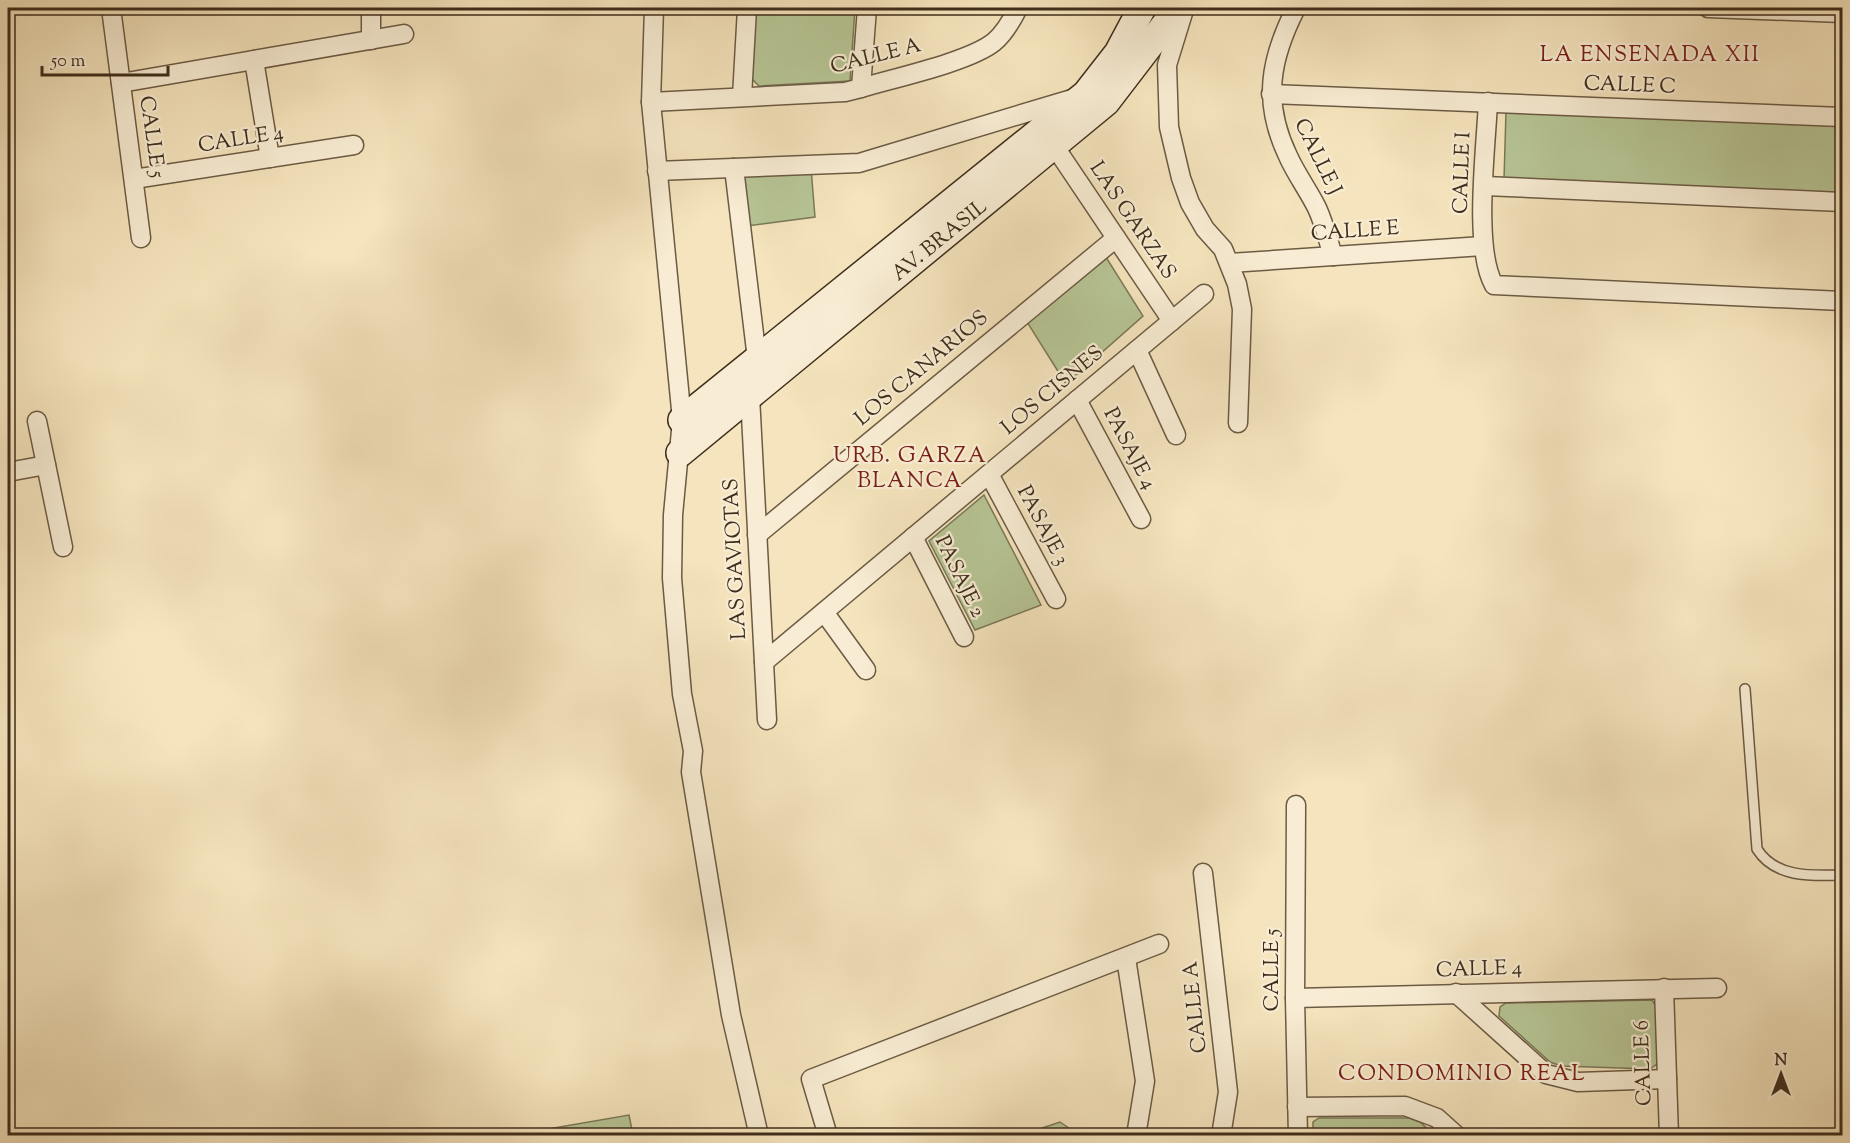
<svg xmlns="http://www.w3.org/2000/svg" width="1850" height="1143" viewBox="0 0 1850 1143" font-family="'Sorts Mill Goudy',serif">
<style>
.green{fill:#b7c595;stroke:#7a7958;stroke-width:1.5}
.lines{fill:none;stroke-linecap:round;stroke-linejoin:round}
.lane-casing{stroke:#6c5b44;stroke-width:12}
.street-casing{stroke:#6c5b44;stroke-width:21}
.secondary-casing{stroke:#3e2d1b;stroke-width:30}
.lane{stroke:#f8edd4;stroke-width:9}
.street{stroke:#f8edd4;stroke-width:18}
.secondary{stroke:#f8edd4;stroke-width:27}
.labels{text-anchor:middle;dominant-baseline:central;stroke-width:4.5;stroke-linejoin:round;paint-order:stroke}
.street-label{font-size:21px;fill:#3e2d1b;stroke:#f8edd4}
.neighbourhood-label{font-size:22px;letter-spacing:1.5px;fill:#7a1f14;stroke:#f8edd4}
</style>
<rect width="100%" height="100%" fill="#f5e4bd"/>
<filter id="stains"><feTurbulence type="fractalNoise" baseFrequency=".00333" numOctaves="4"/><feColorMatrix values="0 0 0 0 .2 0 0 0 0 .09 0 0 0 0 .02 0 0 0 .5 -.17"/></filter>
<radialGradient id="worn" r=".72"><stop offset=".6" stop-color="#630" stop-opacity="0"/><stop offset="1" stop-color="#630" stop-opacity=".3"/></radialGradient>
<!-- green -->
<g class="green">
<path d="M755,8h100l-5,73 -91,5 -7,-7z"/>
<path d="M1506,112l336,13v69l-338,-15z"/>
<path d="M811,168l4,49 -68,9 -9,-53z"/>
<path d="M1104,254l39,62 -77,68 -39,-62z"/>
<path d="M984,495l57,110 -66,25 -46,-89z"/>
<path d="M1652,1000l5,8v56l-7,5 -89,-3 -11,-4 -51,-46 1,-9 6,-4z"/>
<path d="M629,1115l4,20h-120z"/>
<path d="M1319,1118h90l11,4 14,13h-121v-13z"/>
<path d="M1060,1122l19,13h-58z"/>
</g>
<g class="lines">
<!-- lane casing -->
<g class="lane-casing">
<path id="lane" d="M1745,689l12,160c18,29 55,27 85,26"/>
</g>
<!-- street casing -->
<g class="street-casing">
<g id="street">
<path d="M111,8l30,230"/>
<path d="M654,8l-3,94 31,318 -9,95 -1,63 10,116 11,57 -2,21 40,243 28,121"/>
<path d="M1296,8c-26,51 -34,94 -8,148 8,18 20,34 29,52 7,15 11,32 16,48"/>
<path d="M1708,8l134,5"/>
<path d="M1183,13l-16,52 2,62 12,51 9,25 15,26 18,20 14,35 5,25 -4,114"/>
<path d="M371,40v-32"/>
<path d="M254,60l16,98"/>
<path d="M121,83l283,-49"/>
<path d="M861,88l6,-80"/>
<path d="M1271,94l571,23"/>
<path d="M742,97l5,-89"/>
<path d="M651,102l194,-10 16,-4c33,-10 108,-26 133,-46 11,-9 18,-22 24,-34"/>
<path d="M1488,102c-2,46 -15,146 6,183l348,16"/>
<path d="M1055,147l117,174"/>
<path d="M734,168l23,191"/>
<path d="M657,171l202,-8 216,-65"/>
<path d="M134,179l220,-34"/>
<path d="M1485,186l357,16"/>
<path d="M1230,263l253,-17"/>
<path d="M1137,350l39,85"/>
<path d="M750,396l17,324"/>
<path d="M1077,400l64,119"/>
<path d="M37,421l26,126"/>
<path d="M8,472l38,-7"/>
<path d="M989,474l67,125"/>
<path d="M757,535l359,-297"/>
<path d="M913,537l51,100"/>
<path d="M824,612l42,58"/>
<path d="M764,662l440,-368"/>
<path d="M1296,805l-1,193 3,138"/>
<path d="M1203,873l25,219 -7,44"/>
<path d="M1126,958l19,123 -9,55"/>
<path d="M1664,988l5,148"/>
<path d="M1456,993l90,81 32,8 89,-3"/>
<path d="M1295,998l422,-10"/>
<path d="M1297,1107l108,-1 32,12 20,18"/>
<path d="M828,1136l-17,-57 348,-135"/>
</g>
</g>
<!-- secondary casing -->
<g class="secondary-casing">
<g id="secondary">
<path d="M682,420l404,-326 32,-41 24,-45"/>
<path d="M680,453l426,-351 72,-94"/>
</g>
</g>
<!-- lane -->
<use href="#lane" class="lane"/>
<!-- street -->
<use href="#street" class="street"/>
<!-- secondary -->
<use href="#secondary" class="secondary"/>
</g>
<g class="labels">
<!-- street labels -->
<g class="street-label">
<text transform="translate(876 57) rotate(-14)">CALLE A</text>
<text transform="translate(1630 86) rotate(2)">CALLE C</text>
<text transform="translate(151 137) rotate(82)">CALLE 5</text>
<text transform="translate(241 140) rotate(-9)">CALLE 4</text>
<text transform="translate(1317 157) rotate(64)">CALLE J</text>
<text transform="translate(1463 173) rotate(-88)">CALLE I</text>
<text transform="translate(1132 221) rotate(56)">LAS GARZAS</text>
<text transform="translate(1355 232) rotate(-4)">CALLE E</text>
<text transform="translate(940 241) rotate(-39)">AV. BRASIL</text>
<text transform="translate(922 369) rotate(-40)">LOS CANARIOS</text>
<text transform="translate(1053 391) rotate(-40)">LOS CISNES</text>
<text transform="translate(1129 449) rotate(62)">PASAJE 4</text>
<text transform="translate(1042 526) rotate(62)">PASAJE 3</text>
<text transform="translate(736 559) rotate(-93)">LAS GAVIOTAS</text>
<text transform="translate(959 577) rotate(64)">PASAJE 2</text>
<text transform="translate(1273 970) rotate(-90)">CALLE 5</text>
<text transform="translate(1479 970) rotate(-2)">CALLE 4</text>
<text transform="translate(1196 1007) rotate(-96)">CALLE A</text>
<text transform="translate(1644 1063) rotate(-92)">CALLE 6</text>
</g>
<!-- neighbourhood labels -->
<g class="neighbourhood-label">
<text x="1650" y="56">LA ENSENADA XII</text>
<text x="910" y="457">URB. GARZA<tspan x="910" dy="25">BLANCA</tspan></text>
<text x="1462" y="1075">CONDOMINIO REAL</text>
</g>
</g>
<!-- margin -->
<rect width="1850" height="1143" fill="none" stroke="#f5e4bd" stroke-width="30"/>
<rect x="9" y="9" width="1832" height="1125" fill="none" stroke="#3e2d1b" stroke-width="3"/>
<rect x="15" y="15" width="1820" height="1113" fill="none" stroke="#3e2d1b" stroke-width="1.5"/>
<!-- north arrow -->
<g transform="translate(1781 1074)" stroke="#f8edd4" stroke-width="4.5" paint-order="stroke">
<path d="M0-4.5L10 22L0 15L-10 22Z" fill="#3e2d1b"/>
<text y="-9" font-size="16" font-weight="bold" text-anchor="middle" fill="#3e2d1b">N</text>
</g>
<!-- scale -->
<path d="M42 66v9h126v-9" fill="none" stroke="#3e2d1b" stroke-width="3"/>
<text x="51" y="66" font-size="18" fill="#3e2d1b" stroke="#f8edd4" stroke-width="4.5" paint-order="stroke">50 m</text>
<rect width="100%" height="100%" filter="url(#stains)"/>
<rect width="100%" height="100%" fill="url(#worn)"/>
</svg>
